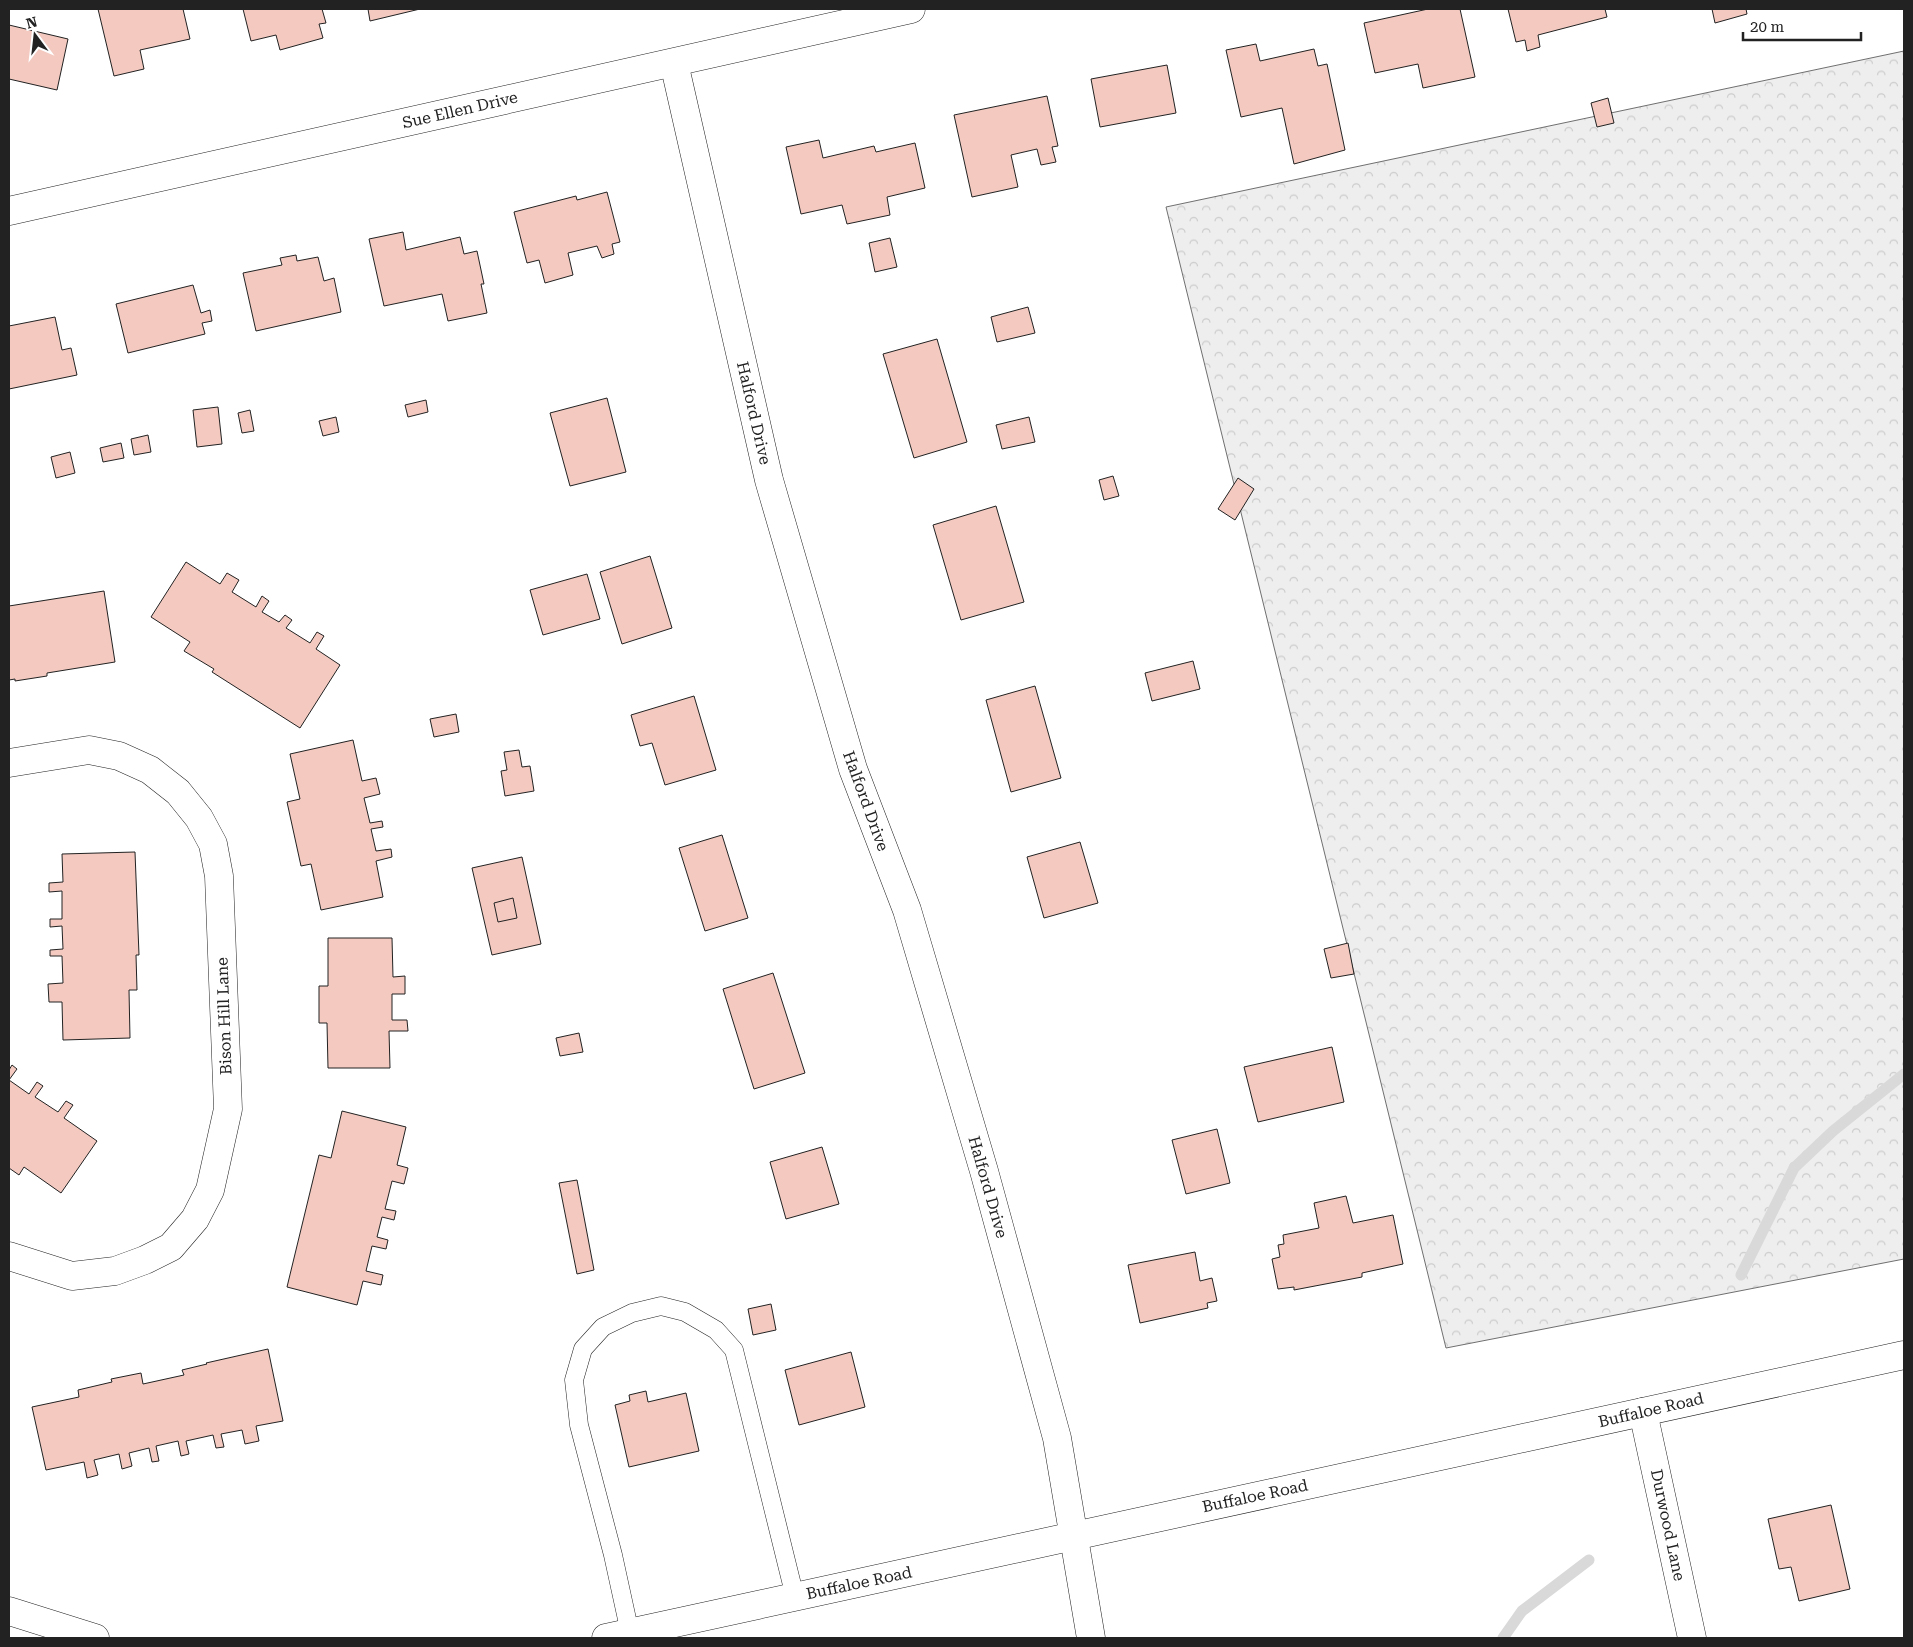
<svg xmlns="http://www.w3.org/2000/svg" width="1913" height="1647" viewBox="0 0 1913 1647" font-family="'Roboto Serif',serif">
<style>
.forest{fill:url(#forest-crowns);stroke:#6f6f6f}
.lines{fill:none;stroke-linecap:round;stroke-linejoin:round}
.stream{stroke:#d9d9d9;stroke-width:11}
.building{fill:#f3c9c0;stroke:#222}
.service-casing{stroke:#222;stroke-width:19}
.minor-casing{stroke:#222;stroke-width:29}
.primary-casing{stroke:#222;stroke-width:29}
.service{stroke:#fff;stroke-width:18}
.minor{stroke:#fff;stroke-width:28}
.primary{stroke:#fff;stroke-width:28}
.labels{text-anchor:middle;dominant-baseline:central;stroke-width:4;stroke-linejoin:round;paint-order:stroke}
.street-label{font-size:16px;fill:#222;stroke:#fff}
</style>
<defs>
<pattern id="forest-crowns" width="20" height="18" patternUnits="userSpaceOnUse" patternTransform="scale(1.25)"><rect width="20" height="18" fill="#eee"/><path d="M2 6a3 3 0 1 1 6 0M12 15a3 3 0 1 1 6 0" fill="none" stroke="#ccc"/></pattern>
</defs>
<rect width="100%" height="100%" fill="#fff"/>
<!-- forest -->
<path class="forest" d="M1904,51v1208l-458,89 -280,-1141z"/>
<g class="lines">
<!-- stream -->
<g class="stream">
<path d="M1741,1275l53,-107 39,-37 71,-57"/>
<path d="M1503,1638l19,-27 67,-51"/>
</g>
</g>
<!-- building -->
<g class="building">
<path d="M98,9h85l7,30 -50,11 4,19 -30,7z"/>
<path d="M243,9h79l4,14 -7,1 4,14 -43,12 -4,-15 -25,6z"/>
<path d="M368,9h52l-50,12z"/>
<path d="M1428,9h32l15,68 -52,11 -5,-24 -43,9 -11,-50z"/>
<path d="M1508,9h97l2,8 -69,18 2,12 -13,4 -2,-11 -9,2z"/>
<path d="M1712,9h34l1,5 -32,9z"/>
<path d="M9,25l59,14 -11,51 -48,-11z"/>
<path d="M1256,44l4,17 54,-12 4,17 9,-2 18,86 -51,14 -12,-56 -41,9 -15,-67z"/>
<path d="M1167,65l9,48 -76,14 -9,-48z"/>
<path d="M1047,96l11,50 -6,1 4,15 -15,3 -4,-16 -26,6 7,32 -46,10 -18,-82z"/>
<path d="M1608,98l6,25 -17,4 -6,-24z"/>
<path d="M819,140l4,18 51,-12 2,6 39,-9 10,45 -38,9 3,18 -43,9 -5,-19 -41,9 -15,-67z"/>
<path d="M607,192l13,50 -8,2 2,10 -12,4 -5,-12 -29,7 5,22 -28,8 -6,-23 -12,3 -13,-51 62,-16 1,4z"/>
<path d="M403,232l3,18 54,-13 4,17 13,-3 7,33h-3l6,29 -39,8 -6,-27 -58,12 -15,-67z"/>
<path d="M890,238l7,29 -22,5 -6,-29z"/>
<path d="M296,255l1,6 21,-4 6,24 10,-3 7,34 -85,19 -13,-58 39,-8 -2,-7z"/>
<path d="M193,285l8,28 9,-3 2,11 -10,2 3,11 -77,19 -12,-49z"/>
<path d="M1028,307l7,26 -38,9 -6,-25z"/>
<path d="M55,317l7,33 9,-2 6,27 -68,14v-63z"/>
<path d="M937,339l30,103 -53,16 -31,-104z"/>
<path d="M607,398l19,74 -56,14 -20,-73z"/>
<path d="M426,400l2,12 -20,5 -3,-12z"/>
<path d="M218,407l4,37 -25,3 -4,-37z"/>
<path d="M250,410l4,21 -12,2 -4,-20z"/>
<path d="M336,417l3,15 -16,4 -4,-15z"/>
<path d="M1029,417l6,25 -33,7 -6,-24z"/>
<path d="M148,435l3,17 -17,3 -3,-16z"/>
<path d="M121,443l3,15 -21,4 -3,-14z"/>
<path d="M70,452l5,21 -19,5 -5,-21z"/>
<path d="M1113,476l6,20 -15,4 -5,-20z"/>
<path d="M1238,478l16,11 -19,31 -17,-11z"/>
<path d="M996,506l28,96 -63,18 -28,-95z"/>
<path d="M650,556l22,72 -50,16 -22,-72z"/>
<path d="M186,562l34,22 7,-11 12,7 -7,12 24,15 6,-11 7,5 -7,11 17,10 6,-7 7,5 -6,8 24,15 7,-11 7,4 -8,13 24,16 -40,63 -88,-56 2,-3 -30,-18 6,-9 -39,-25z"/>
<path d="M587,574l13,45 -57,16 -13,-45z"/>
<path d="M104,591l11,71 -68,11v3l-32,5v-2l-6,1v-74z"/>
<path d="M1193,661l7,28 -48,12 -7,-28z"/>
<path d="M1035,686l26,92 -50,14 -25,-92z"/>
<path d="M694,696l22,74 -51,15 -13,-42 -12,3 -9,-31z"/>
<path d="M456,714l3,18 -25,5 -4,-18z"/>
<path d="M353,740l9,41 14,-3 4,16 -16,4 6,25 12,-2 1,6 -12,2 5,22 15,-2 1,8 -16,4 7,36 -62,13 -10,-46 -10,2 -14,-64 13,-3 -10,-45z"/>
<path d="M519,750l3,17 8,-1 4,25 -29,5 -4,-25 6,-1 -3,-18z"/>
<path d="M722,835l26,83 -43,13 -26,-83z"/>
<path d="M1080,842l18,61 -54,15 -17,-61z"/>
<path d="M135,852l4,103h-3l1,35h-8l1,48 -67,2 -1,-38h-13l-1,-18 15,-1 -1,-27h-12v-6l13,-1 -1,-23 -12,1v-8h12v-28l-13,1v-9l14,-1 -1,-28z"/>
<path d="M522,857l19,87 -49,11 -20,-87z"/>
<path d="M513,898l4,20 -19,4 -4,-19z"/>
<path d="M328,938h64l1,39 12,-1v18h-13v26h15l1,11h-19l1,37h-62l-1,-45h-8v-37h9z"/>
<path d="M1348,943l6,31 -23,4 -7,-29z"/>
<path d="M773,973l32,100 -51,16 -31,-100z"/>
<path d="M579,1033l4,19 -23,4 -4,-18z"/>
<path d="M1332,1047l12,55 -86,20 -14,-55z"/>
<path d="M12,1065l5,4 -8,11 20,14 8,-12 6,4 -8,11 23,15 8,-11 7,4 -9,13 33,23 -36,52 -37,-26 -5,8 -10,-7v-98z"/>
<path d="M342,1111l64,16 -9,38 11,3 -4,16 -12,-3 -7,28 11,2 -2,9 -12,-3 -5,20 11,3 -2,9 -14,-3 -6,25 17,4 -2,10 -18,-4 -6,24 -70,-18 32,-132 12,3z"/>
<path d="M1217,1129l13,54 -44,11 -14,-54z"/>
<path d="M822,1147l17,57 -53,15 -16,-57z"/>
<path d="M577,1180l17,90 -17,4 -18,-91z"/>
<path d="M1346,1196l7,27 40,-8 10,49 -41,9v4l-68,13v-3l-16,2 -6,-30 8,-2 -2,-12 6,-1 -1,-9 36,-7 -5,-25z"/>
<path d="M1195,1252l5,29 12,-3 5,23 -10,2 1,5 -68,15 -12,-58z"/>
<path d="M771,1304l5,26 -23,5 -5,-26z"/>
<path d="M268,1349l15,72 -27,5 3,15 -14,3 -3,-14 -21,4 3,13 -8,1 -3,-13 -27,6 3,13 -8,2 -3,-15 -22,5 3,15 -7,1 -3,-14 -20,5 3,13 -10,3 -3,-15 -25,6 4,15 -11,3 -3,-16 -38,8 -14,-63 47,-10 -1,-7 34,-8 -1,-3 30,-6 2,11 41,-9 -2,-5 25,-6 -1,-1z"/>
<path d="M851,1352l14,55 -66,18 -14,-55z"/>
<path d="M646,1391l2,11 38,-9 13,58 -70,16 -14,-62 15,-4 -1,-6z"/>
<path d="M1831,1505l19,84 -51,12 -8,-34 -12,2 -11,-50z"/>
</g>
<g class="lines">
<!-- service casing -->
<g class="service-casing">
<path id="service" d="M630,1633l-17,-78 -34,-130 -5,-45 9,-31 20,-22 29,-14 29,-7 24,6 31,18 18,20 61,247"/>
</g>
<!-- minor casing -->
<g class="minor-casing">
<g id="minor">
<path d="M674,63l95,417 84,289 54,141 77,261 73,267 34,200"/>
<path d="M9,211l902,-202"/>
<path d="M9,763l80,-13 30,6 31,14 28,22 21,26 14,26 6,32 9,233 -18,81 -15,29 -24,28 -26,13 -30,11 -43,5 -63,-20"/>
<path d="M1643,1412l49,226"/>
</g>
</g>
<!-- primary casing -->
<g class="primary-casing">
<g id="primary">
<path d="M9,1611l86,27"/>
<path d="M606,1638l1298,-283"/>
</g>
</g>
<!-- service -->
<use href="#service" class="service"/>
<!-- minor -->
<use href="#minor" class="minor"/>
<!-- primary -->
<use href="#primary" class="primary"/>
</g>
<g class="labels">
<!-- street labels -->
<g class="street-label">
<text transform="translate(460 110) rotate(-13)">Sue Ellen Drive</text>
<text transform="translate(754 413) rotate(77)">Halford Drive</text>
<text transform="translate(866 801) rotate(70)">Halford Drive</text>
<text transform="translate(224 1016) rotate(-92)">Bison Hill Lane</text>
<text transform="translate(988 1187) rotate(74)">Halford Drive</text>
<text transform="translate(1651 1410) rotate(-13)">Buffaloe Road</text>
<text transform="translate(1255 1496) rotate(-12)">Buffaloe Road</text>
<text transform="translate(1668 1525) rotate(78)">Durwood Lane</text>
<text transform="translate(859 1583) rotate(-12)">Buffaloe Road</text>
</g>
</g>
<!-- border -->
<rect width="1913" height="1647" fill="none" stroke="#222222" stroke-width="20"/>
<!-- north arrow -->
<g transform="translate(35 35) rotate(345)" stroke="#ffffff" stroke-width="4" paint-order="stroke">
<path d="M0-4L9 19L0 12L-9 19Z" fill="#222222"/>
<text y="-8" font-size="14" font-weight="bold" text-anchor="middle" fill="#222222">N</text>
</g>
<!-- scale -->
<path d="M1743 32v8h118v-8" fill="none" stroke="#222222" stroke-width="2.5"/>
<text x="1750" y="32" font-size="15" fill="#222222" stroke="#ffffff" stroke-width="4" paint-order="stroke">20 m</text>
</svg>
